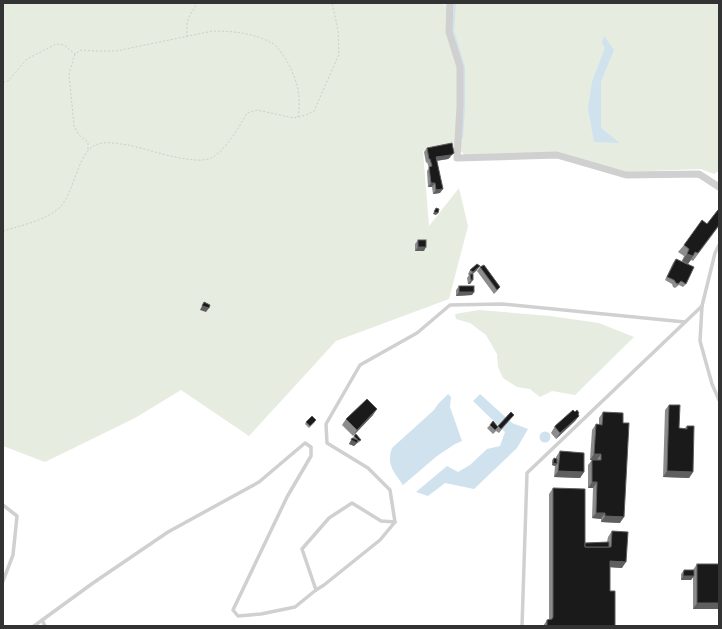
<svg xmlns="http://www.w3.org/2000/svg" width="722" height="629" viewBox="0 0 722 629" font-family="'Nunito Sans',sans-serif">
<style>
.green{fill:#e6ecdf}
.water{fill:#cfe2ee}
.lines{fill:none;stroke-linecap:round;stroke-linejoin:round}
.stream{stroke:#cfe2ee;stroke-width:2}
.path{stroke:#cdcdcd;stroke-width:1;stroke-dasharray:2 2;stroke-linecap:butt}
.service{stroke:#d0d0d0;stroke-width:3.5}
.minor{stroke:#d0d0d0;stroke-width:7}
.wall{fill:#8c8c8c}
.shaded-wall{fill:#5f5f5f}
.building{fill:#1a1a1a;stroke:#5f5f5f}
</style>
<rect width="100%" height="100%" fill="#fff"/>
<!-- green -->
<g class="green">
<path d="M3,3h438l4,2 1,-2h273v168l-5,3 -13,-5 -76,3 -68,-19 -92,2 -11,-9 -31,5 6,75 30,-38 9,38 -19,73 -113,42 -87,95 -68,-46 -46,28 -90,44 -42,-16z"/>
<path d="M479,310l71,6 49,7 35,14 -59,58 -23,-4 -12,6 -10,-8 -13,-2 -14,-9 -5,-11 -1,-13 -11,-19 -16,-12 -14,-4 -1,-5z"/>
</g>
<!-- water -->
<g class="water">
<path d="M604,36l10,14 -13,31v47l19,15 -26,-1 -6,-34 4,-26 13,-34 -3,-5z"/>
<path d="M448,394l3,3 -1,10 12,34 -7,3 -18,12 -34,29c-9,-13 -17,-21 -11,-37l42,-38 4,-6z"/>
<path d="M480,394l32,29 16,6 -11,19 -43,41 -29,-6 -17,13 -12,-4 31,-26 11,6 12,-7 17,-16 13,-3 5,-14 -32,-31z"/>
<circle cx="545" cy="437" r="5.5"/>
</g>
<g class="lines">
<!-- stream -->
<path class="stream" d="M455,3l-2,28 11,36v40l-2,31"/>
<!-- path -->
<g class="path">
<path d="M187,37c-1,-16 1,-21 11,-34"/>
<path d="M3,82l5,-1 19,-22 29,-15 8,1 11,9"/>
<path d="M88,149v-7l-9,-7 -5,-9 -5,-52 6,-20 6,-4 14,1h21l97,-20c19,0 40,2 57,11 7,3 11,10 15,16 11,18 17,37 13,59"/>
<path d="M3,231c19,-6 41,-10 56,-23 16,-14 18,-58 39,-64 9,-3 20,0 30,1 20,4 66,21 83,13 14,-7 29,-32 36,-45l10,-3 37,8 12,-3 8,-4 25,-57 -1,-24 -6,-27"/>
</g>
<!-- service -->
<g class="service">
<path d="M719,245l-4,8 -13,53 -2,35 12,43 7,16"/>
<path d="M3,505l14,11 -4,39 -10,26"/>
<path d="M316,590l8,-5 56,-45 15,-18"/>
<path d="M42,620l3,6"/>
<path d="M34,626l59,-43 75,-51 91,-50 46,-39 6,4v9l-24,41 -54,113 5,6 23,-2 34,-7 21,-17 -14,-41 27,-31 23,-15 29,18 14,1 -5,-32 -22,-22 -41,-25 -1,-19 34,-59 57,-32 33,-28 52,-1 183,18"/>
<path d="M522,626l5,-153 175,-167"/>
</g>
<!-- minor -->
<path class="minor" d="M450,3l-1,29 11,35v39l-3,52 100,-3 69,20 73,-1 20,13"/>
</g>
<!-- wall -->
<g class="wall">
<path d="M427,148l24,9 -3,2 -11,2 3,32 -7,1 -1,-7h-4l-1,-16 2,-3 -2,-6 -1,1 -2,-11z"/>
<path d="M719,208v18l-26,35 -2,-1 -3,4 -6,-3 2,-5 -6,-4 6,-7 23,-21z"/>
<path d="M418,240l6,11h-9v-7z"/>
<path d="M676,259l10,25 -3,3 -4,-2 -4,3 -2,-1 -1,-3 -7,-4 8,-17z"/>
<path d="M480,267l20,20 -3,4 -3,3 -17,-23z"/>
<path d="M470,270h7l-4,4 -3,10h-2l-1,-6 2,-3 -1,-1z"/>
<path d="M459,286l15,6 -2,3 -16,1v-6z"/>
<path d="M669,405l10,23h6l2,-2 6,46 -4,6 -26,-1 2,-67z"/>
<path d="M575,412l4,1 -1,2 1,1 -4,5 -19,18 -5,-6 4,-7z"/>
<path d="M603,412l17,111 -19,-1v-3l-9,-1 1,-30h-5v-23l4,-5h-2l2,-30 4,-6h3v-6z"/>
<path d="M373,415l-20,21 -11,-11 4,-6z"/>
<path d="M511,418l-12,15 -3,-2 -3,3 -6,-6 3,-3 8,1z"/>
<path d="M306,422h9l-6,6 -4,-4z"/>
<path d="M354,436l6,5 -2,2h-1l-3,3 -5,-2z"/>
<path d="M560,451l24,21 -4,6 -26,-1 1,-11 -3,-1v-5l2,-2h2v-1z"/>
<path d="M553,488l32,55 22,-1 1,-5 4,-6 10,37 -12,-1v24l5,35h-72l4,-6 2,-1v-125z"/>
<path d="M697,564h22v45h-26v-32l-2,3h-10v-6l3,-4h9z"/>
</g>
<!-- shaded-wall -->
<g class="shaded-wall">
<path d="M454,153l-6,6 -14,2 2,-4z"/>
<path d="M431,183h4l-3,4h-4z"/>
<path d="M443,189l-3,4 -7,1 3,-4z"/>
<path d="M434,212l4,1 -2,2 -3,-1z"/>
<path d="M418,247h8l-2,4h-9z"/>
<path d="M687,254l6,2 -5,8 -6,-3z"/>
<path d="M480,266l-3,4 -7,6 3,-4z"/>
<path d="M471,280h2l-3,4h-2z"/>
<path d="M459,292h15l-2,3 -16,1z"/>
<path d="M202,306l7,2 -3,4 -6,-2z"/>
<path d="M377,409l-4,6 -20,21 4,-6z"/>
<path d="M579,416l-4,5 -19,18 4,-6z"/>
<path d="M351,440l6,3 -3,3 -5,-2z"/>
<path d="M594,454h7l-4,6h-7z"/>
<path d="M553,463l4,1 -2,2 -3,-1z"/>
<path d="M558,471l26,1 -4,6 -26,-1z"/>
<path d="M667,471l26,1 -4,6 -26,-1z"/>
<path d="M592,482h5l-4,6h-5z"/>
<path d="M596,513h9l-4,6 -9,-1z"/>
<path d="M605,516l19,1 -4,6 -19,-1z"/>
<path d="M610,561l16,1 -4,6 -16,-1z"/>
<path d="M683,576h11l-3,4h-10z"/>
<path d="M697,603h22v6h-26z"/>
</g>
<!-- building -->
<g class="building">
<path d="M452,143l2,10 -3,2 -15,2 7,32 -7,1 -1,-7h-4l-2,-16 3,-1 -2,-7h-1l-2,-11z"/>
<path d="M436,208l3,1 -1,4 -4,-1z"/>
<path d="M718,210l1,1v14l-21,28 -3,-1 -2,4 -6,-2 2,-5 -5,-4 18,-25 5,4z"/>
<rect x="418" y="240" width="8" height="7"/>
<path d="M676,259l18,8 -8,17 -5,-3 -3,3 -2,-1 -2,-3 -7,-3z"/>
<path d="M477,264l3,2 -7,6 -3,-2z"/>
<path d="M484,265l16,22 -3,3 -17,-23z"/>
<path d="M470,274h3v6h-2z"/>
<rect x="459" y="286" width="15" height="6"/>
<path d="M204,302l6,3 -1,3 -7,-2z"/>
<path d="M367,399l10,10 -20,21 -11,-11z"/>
<path d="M669,405h11l-1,23 8,1v-3h7l-1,46 -26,-1z"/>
<path d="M573,410l2,2 2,-2 2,3 -1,1 1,2 -19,17 -5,-6v-1z"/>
<path d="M511,412l3,3 -13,14 -3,-3z"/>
<path d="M603,412l20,1v10h6l-5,94 -19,-1v-3h-9l1,-31h-5v-22h9v-6h-7l2,-30 6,1z"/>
<path d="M312,416l4,4 -6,6 -4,-4z"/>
<path d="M493,421l5,6 -3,3 -5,-5z"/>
<path d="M356,434l5,6 -2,1 -5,-5z"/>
<path d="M352,438l6,2 -1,3 -6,-3z"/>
<path d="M560,451l24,2v19l-26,-1z"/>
<path d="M554,458l3,1v5l-4,-1z"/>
<path d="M553,488l32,1v58h26l1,-16 16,1 -2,30 -16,-1v30h5v35h-68v-6l5,-1 1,-2z"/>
<path d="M609,542v5h-24v-4z"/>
<rect x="697" y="564" width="22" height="39"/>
<path d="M684,570h10v6h-11z"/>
</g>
<!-- border -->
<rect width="722" height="629" fill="none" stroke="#333333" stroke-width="8"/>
</svg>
